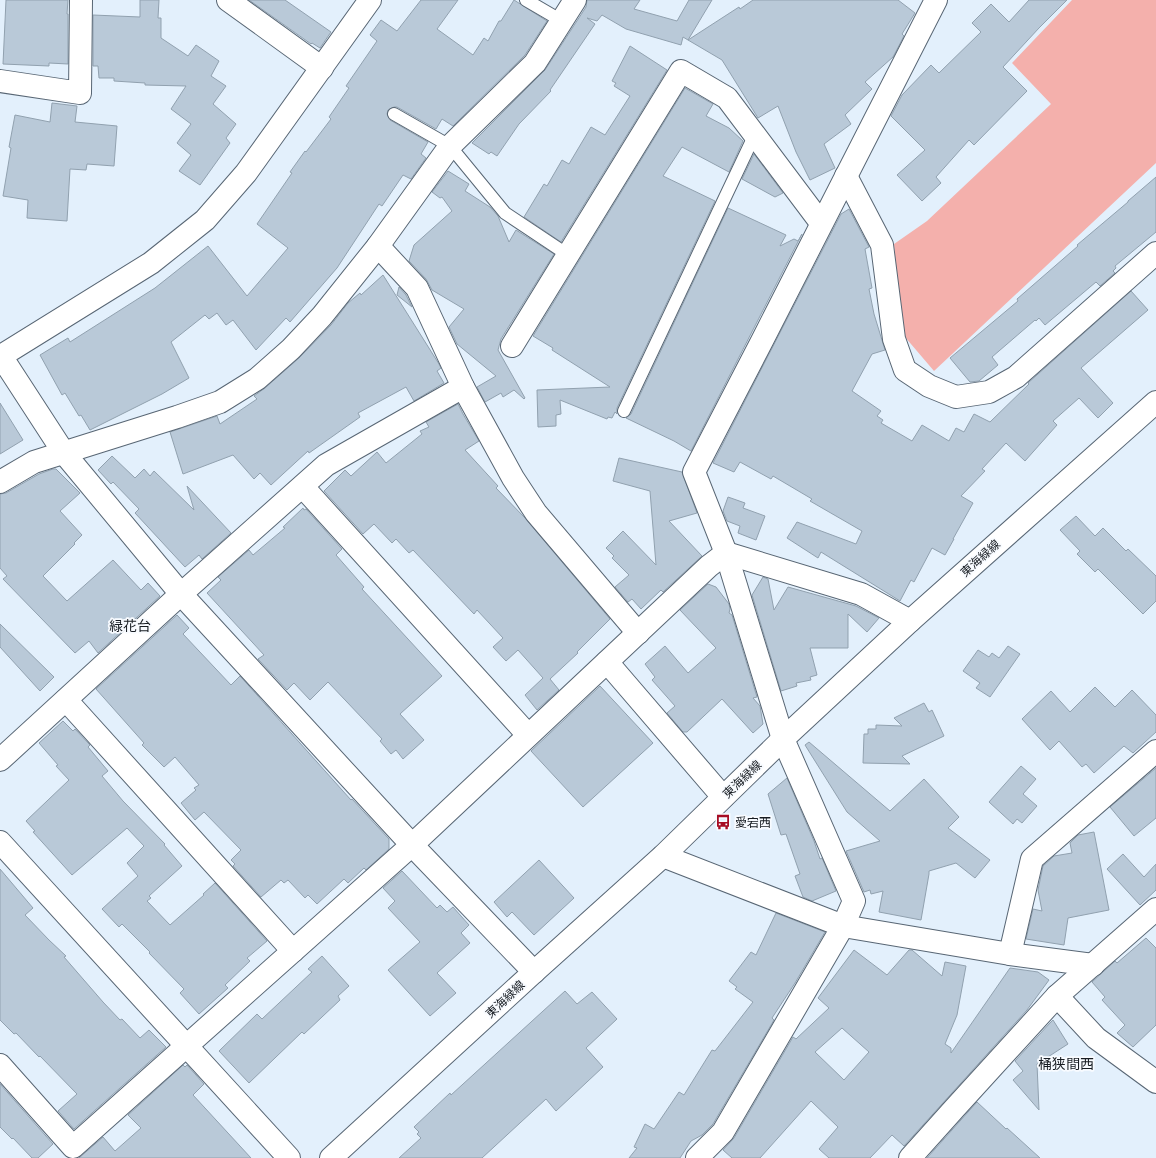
<svg xmlns="http://www.w3.org/2000/svg" width="1156" height="1158" viewBox="0 0 1156 1158" font-family="Poppins,'Noto Sans JP',sans-serif">
<style>
.green{fill:#f4b0ac}
.building{fill:#b9c9d8;stroke:#91a1af;fill-rule:evenodd}
.lines{fill:none;stroke-linecap:round;stroke-linejoin:round}
.lane-casing{stroke:#586674;stroke-width:14}
.street-casing{stroke:#586674;stroke-width:24}
.secondary-casing{stroke:#586674;stroke-width:24}
.lane{stroke:#fff;stroke-width:12}
.street{stroke:#fff;stroke-width:22}
.secondary{stroke:#fff;stroke-width:22}
.labels{text-anchor:middle;dominant-baseline:central;stroke-width:3.5;stroke-linejoin:round;paint-order:stroke}
.street-label{font-size:12px;fill:#171c22;stroke:#f8fbff}
.poi-label{font-size:12px;fill:#171c22;stroke:#f8fbff;text-anchor:start}
.quarter-label{font-size:14px;fill:#171c22;stroke:#f8fbff}
</style>
<rect width="100%" height="100%" fill="#e3f0fc"/>
<!-- green -->
<path class="green" d="M1072,0h84v163l-222,208 -29,-34 -8,-41 -3,-52 33,-23 124,-117 -39,-41z"/>
<!-- building -->
<g class="building">
<path d="M6,0h62l-1,14h1v50l-19,-1v3l-46,-2z"/>
<path d="M140,0h19l-1,18h3v20l27,18 8,-11 23,16 -8,15 15,10 -13,18 23,20 -10,14 4,5 -30,42 -21,-14 12,-16 -14,-12 14,-19 -20,-15 15,-23 -41,-1v-2l-31,-2v-3h-15l-1,-12h-5v-51l47,2z"/>
<path d="M249,0h36l46,32 -11,16 -8,-5 -1,1z"/>
<path d="M421,0h37l-21,29 36,26 11,-17 4,3 11,-20h2l13,-21 33,21 -22,34 -72,71 -11,-7 -6,10 -39,-22h-3l-6,3 -1,4 3,6 38,22 -7,12 5,4 -15,21 -8,-4 -21,31 -3,-2 -42,64 -47,54 -4,-4 -30,32 -23,-30 -7,5 -9,-12 -8,6 -4,-4 -34,27 18,36 -27,16 -72,36 -9,-15 -2,1 -14,-23 -3,2 -22,-40 28,-17 2,4 85,-54 53,-42 39,50 41,-48 -31,-24 35,-51 -2,-1 15,-21 1,1 25,-33 -2,-2 20,-29 -3,-2 31,-45 -7,-6 11,-15 16,11z"/>
<path d="M587,0h53l-6,9 43,12 12,-21h23l-24,40 -5,-3 -2,8 -55,-16 -24,-14 -5,6 -10,-3 8,6 -45,66 1,1 -32,33 -22,32 -6,-4 -2,2 -17,-11 73,-73 41,-63z"/>
<path d="M753,0h145l17,13 -13,21 2,2 -11,21 -28,25 7,7 -27,26 6,9 -27,20 11,24 -25,12 -14,-28 -18,-46 -20,12 -36,-58 -34,-20 51,-33 1,2z"/>
<path d="M1029,0h38l-28,28 -36,39 24,24 -53,54 -5,-5 -33,37 5,6 -19,18 -25,-26 28,-25 -34,-34 11,-21 29,-30 8,8 42,-41 -9,-9 19,-19 18,18z"/>
<path d="M630,46l37,24 -106,172 -37,-25 20,-33 3,2 15,-26 7,4 22,-37 14,8 25,-39 -16,-10 2,-3 -4,-2z"/>
<path d="M685,88l28,16 -7,12 23,12 14,13 -14,31 -47,-25 -19,29 52,25 -98,207v6l-2,-2 -3,6 -4,-1 -1,2 -47,-19 1,14 -5,1v11l-18,1 -1,-37 73,-3 -58,-37 1,-2 -20,-12z"/>
<path d="M52,103l25,3 -2,16 42,4 -3,40 -27,-2 -1,6 -16,-1 -3,52 -40,-3 1,-18 -25,-4 8,-48 -2,-1 6,-32 35,7z"/>
<path d="M754,154l29,39 -8,4 -33,-18z"/>
<path d="M448,171l21,13 -4,7 25,16 8,9 11,26 7,-12 38,24 -53,85 -3,11 27,48 -1,1 -10,-9 -11,7 -2,-4 -16,9 -8,-15 19,-11 -39,-32 -8,-17 15,-18 -32,-19 -6,-11 -17,-18 5,-16 38,-34 -10,-14 -2,1 -8,-6z"/>
<path d="M1156,177v55l-41,34 1,2 -3,3 2,2 -15,13 -4,-4 -51,43 -6,-7 -3,3 -1,-1 -43,37 6,8 -19,16 -9,1 -20,-24 68,-57 -1,-2 61,-53 -1,-1 51,-43v-1z"/>
<path d="M728,208l58,27 -6,11 14,-7 4,2 4,-7 -111,217 -17,-10 -48,-23 5,-4z"/>
<path d="M849,209l20,38 -4,2 7,39 -3,1 5,25 11,36 -13,4 -20,37 29,20 -4,5 6,4 -2,3 31,18 10,-16 27,16 7,-13 8,4 10,-18 16,8 39,-38 -1,-1 103,-92 17,19 -67,58 32,35 -15,15 -19,-20 -26,23 4,4 -32,36 -19,-18 -24,26 3,2 -24,25 12,7 -20,36h1l-9,16 -13,-7 -18,34 -3,-2 -11,21 -79,-49 -3,6 -31,-20 10,-16 59,22 6,-13 -52,-30 2,-2 -39,-23 -2,3 -31,-17 -6,10 -21,-9 128,-249z"/>
<path d="M383,275l56,89 2,4 -4,3 7,12 -30,18 -8,-14 -48,26 2,4 -51,36 -1,-2 -37,34 -11,-12 -6,6 -21,-24 -50,19 -13,-42 47,-16 3,8 37,-25 -3,-3 11,-8 34,-30 32,-33 17,-22 12,-10 1,2z"/>
<path d="M399,287l7,8 6,12 -15,-12z"/>
<path d="M0,403l23,37 -23,14z"/>
<path d="M458,404l5,10 16,27 -14,9 33,36 -2,2 29,30 85,101 -33,33 1,1 -28,26 9,11 -22,20 -12,-15 18,-17 -25,-28 -12,11 -13,-14 10,-9 -26,-28 -3,4 -61,-64 -4,3 -13,-14 -4,4 -18,-19 -11,10 -39,-43 21,-21 6,6 26,-24 9,11 36,-29 -2,-3 9,-4 -3,-5z"/>
<path d="M112,456l23,22 9,-9 6,7 4,-5 40,39 -7,-24 44,47 -29,26 -3,-4 -14,12 -50,-54 4,-4 -26,-27 -2,2 -13,-14z"/>
<path d="M619,458l63,14 15,41 -28,8 33,35 -39,36 -2,-2 -20,19 -9,-10 -4,3 -13,-15 14,-12 -17,-17 2,-2 -8,-8 17,-17 33,34 -6,-74 -37,-10z"/>
<path d="M53,469h3l24,24 -20,18 22,24 -8,8 1,1 -32,32 24,25 46,-41 28,30 7,-7 12,13 -62,57 -9,-12 -14,12 -72,-74 4,-3 -7,-8v-74l6,-1 33,-19z"/>
<path d="M728,497l17,6 -2,5 22,8 -9,24 -18,-7 2,-7 -13,-5 -4,-10z"/>
<path d="M303,508l1,2 2,-1 36,40 -6,6 28,32 -2,2 80,87 -42,38 24,26 -21,19 -7,-9 -5,4 -11,-13 2,-2 -54,-57 -18,18 -16,-17 -7,7 -29,-31 6,-4 -57,-62 14,-13 -3,-3 31,-27 4,5 32,-27 -2,-1z"/>
<path d="M1076,516l19,20 8,-8 23,23 2,-2 28,27v25l-13,13 -45,-45 -3,3 -18,-18 3,-3 -20,-21z"/>
<path d="M763,577l5,2 6,31 14,-23 68,19 23,12 -12,14 -19,-18v34h-38l7,27 -7,2 1,3 -15,3 1,3 -16,5 -29,-96z"/>
<path d="M708,584l8,3 13,17 1,5 -1,4 3,2 25,82 -4,1 7,8 3,18 -10,9 -31,-34 -35,33h-4l-16,-19 8,-7 -23,-26 3,-3 -10,-13 20,-18 23,27 28,-25 -36,-38z"/>
<path d="M177,615l12,13 -6,6 48,51 9,-9 111,124 1,-1 37,40v10l-23,21 -2,-2 -16,15 -4,-4 -27,25 -9,-9 -3,3 -17,-18 -4,3 -3,-3 -20,17 -28,-31 2,-2 -4,-4 10,-10 -37,-38 -9,8 -14,-17 15,-13 -2,-2 5,-3 -24,-28 -11,10 -22,-22 2,-2 -48,-54z"/>
<path d="M0,624l54,53 -14,14 -40,-44z"/>
<path d="M1008,646l12,8 -30,43 -14,-9 4,-5 -17,-12 15,-21 11,7 3,-4 7,5z"/>
<path d="M600,686l53,57 -70,64 -52,-56z"/>
<path d="M1095,687l20,20 17,-17 24,25v17l-23,21 -9,-7 -30,27 -8,-9 -4,3 -23,-26 -9,9 -28,-31 29,-28 19,21z"/>
<path d="M924,703l5,9 3,-2 12,26 -42,20 8,8 -47,-1 1,-29h4v-5h8v-4l26,1 -8,-8z"/>
<path d="M63,721l10,10 2,-2 15,16 -2,2 20,24 -6,5 21,25 42,43 -1,1 18,21 -33,30 2,2 -4,3 23,24 34,-30 -1,-1 12,-11 52,58 -20,17 3,3 -25,24 3,3 -29,26 -19,-21 4,-4 -35,-36 1,-1 -28,-28 -3,3 -17,-18 36,-33 -11,-13 17,-17 -17,-18 -55,47 -39,-43 2,-1 -9,-10 43,-41 -13,-14 2,-1 -19,-22z"/>
<path d="M809,742l81,69 34,-32 35,38 -11,11 42,32 -15,18 -19,-15 -27,8v3l-8,46 -42,-8 4,-21 -12,3 -1,-4 -6,2 -18,-41 34,-10 -33,-29 -42,-67z"/>
<path d="M1021,766l15,13 -13,15 14,12 -15,17 -5,-4 -4,5 -24,-22z"/>
<path d="M1156,768v50l-22,18 -24,-29z"/>
<path d="M787,778l27,63 6,18 2,-1 14,33 -24,10 -9,-4 -8,-21 5,-2 -14,-40 -5,1 -13,-41z"/>
<path d="M1094,832l15,78 -41,8 -4,27 -38,-6 7,-30 9,2 -4,-21 5,-24 11,-10 18,-3 -2,-10 8,-8z"/>
<path d="M1123,854l21,23 12,-13v26l-16,15 -33,-36z"/>
<path d="M539,860l35,38 -40,37 -22,-23 -5,5 -13,-15z"/>
<path d="M0,869l33,39 -8,7 24,25 17,16 -2,1 39,45 17,18 2,-1 18,19 9,-8 17,17 -92,82 -16,-18 19,-17 -37,-38 -1,1 -23,-24 -2,1 -14,-14z"/>
<path d="M402,871l35,37 3,-3 7,7 6,-5 16,18 -8,8 9,10 -33,30 19,20 -26,23 -42,-46 32,-28 -32,-34 7,-7 -12,-13z"/>
<path d="M776,913l49,19 -30,51 -23,35 2,2 -61,104 -11,11 -11,6 -11,17h-51l8,-10 -3,-1 11,-23 9,5 25,-37 5,3 28,-45 3,1 38,-49 -18,-13 2,-2 -8,-6 22,-29 5,3z"/>
<path d="M1146,938l10,10v77l-23,22 -16,-14 8,-8 -23,-25 3,-3 -13,-15 23,-21 2,2z"/>
<path d="M854,950l33,25 22,-25h3l30,26 3,-14 21,4 -9,49 -12,29 6,4v5l59,-85 28,4 11,8 -22,30 -123,136 -12,-11 -22,23h-41l-10,-9 19,-22 -27,-26 -51,57h-28l-9,-8 11,-12 59,-101 3,2 33,-31 -11,-10zM842,1028l27,24 -25,28 -29,-28z"/>
<path d="M322,956l27,30 -11,10 2,4 -36,34 -2,-2 -53,51 -30,-32 38,-37 5,5 50,-47 -4,-3z"/>
<path d="M565,991l12,13 15,-12 25,27 -31,29 17,19 -47,44 -10,-12 -64,59h-83l22,-20 -4,-4 2,-2 -5,-5 36,-34 1,2z"/>
<path d="M1053,1020l15,24 -31,20 2,46 -26,-30 10,-9 -8,-10 35,-38z"/>
<path d="M183,1065l2,2 2,-2 17,19 -11,11 58,63h-172l24,-21 12,14 26,-23 -13,-13z"/>
<path d="M0,1084l53,60 -15,14h-6l-19,-20 -1,1 -12,-12z"/>
<path d="M977,1102l29,27 1,-1 33,30h-113z"/>
</g>
<g class="lines">
<!-- lane casing -->
<g class="lane-casing">
<g id="lane">
<path d="M526,0l36,21"/>
<path d="M394,114l56,32 55,67 63,42"/>
<path d="M624,411l131,-277"/>
</g>
</g>
<!-- street casing -->
<g class="street-casing">
<g id="street">
<path d="M228,0l94,68"/>
<path d="M0,81l80,12 1,-93"/>
<path d="M846,176l36,69 12,94 11,31 24,16 27,11 33,-5 27,-15 140,-124"/>
<path d="M378,246l39,42 46,99 50,91 23,35 102,120"/>
<path d="M512,346l169,-275 46,27 94,125"/>
<path d="M0,482l34,-20 143,-45 43,-15 37,-23 34,-30 31,-33 56,-70 72,-100 85,-83 40,-63"/>
<path d="M303,487l225,248"/>
<path d="M607,662l116,135"/>
<path d="M66,700l227,251"/>
<path d="M0,760l181,-166 145,-129 137,-78"/>
<path d="M0,842l289,316"/>
<path d="M663,856l180,70 167,28 83,11"/>
<path d="M1010,954l22,-95 124,-108"/>
<path d="M1057,996l39,42 60,44"/>
<path d="M0,1065l73,82 339,-302 297,-279 17,-13 135,41 49,27"/>
<path d="M697,1158l26,-26 120,-206 11,-25 -71,-162 -57,-186 -32,-81 69,-133 173,-339"/>
<path d="M910,1158l44,-49 103,-113 99,-87"/>
</g>
</g>
<!-- secondary casing -->
<g class="secondary-casing">
<g id="secondary">
<path d="M370,0l-124,173 -41,47 -54,43 -150,93 63,97 117,141 231,251 122,127"/>
<path d="M331,1158l203,-186 129,-116 120,-117 127,-118 246,-219"/>
</g>
</g>
<!-- lane -->
<use href="#lane" class="lane"/>
<!-- street -->
<use href="#street" class="street"/>
<!-- secondary -->
<use href="#secondary" class="secondary"/>
</g>
<!-- icons -->
<defs>
<g id="bus-bare" transform="scale(1.2)"><path d="M-5-6H5V4H4V6H2V4H-2V6H-4V4H-5ZM-3.5-4V0h7V-4ZM-3.5 1.2v1.5H-2V1.2ZM2 1.2v1.5H3.5V1.2Z" fill="#a60c23" stroke="#f8fbff" stroke-width="2.5" paint-order="stroke"/></g>
</defs>
<g fill-rule="evenodd">
<use href="#bus-bare" x="723" y="822"/>
</g>
<g class="labels">
<!-- street labels -->
<g class="street-label">
<text transform="translate(980 558) rotate(-42)">東海緑線</text>
<text transform="translate(742 779) rotate(-44)">東海緑線</text>
<text transform="translate(505 999) rotate(-43)">東海緑線</text>
</g>
<!-- poi labels -->
<g class="poi-label">
<text x="735" y="822">愛宕西</text>
</g>
<!-- quarter labels -->
<g class="quarter-label">
<text x="130" y="626">緑花台</text>
<text x="1066" y="1064">桶狭間西</text>
</g>
</g>
</svg>
